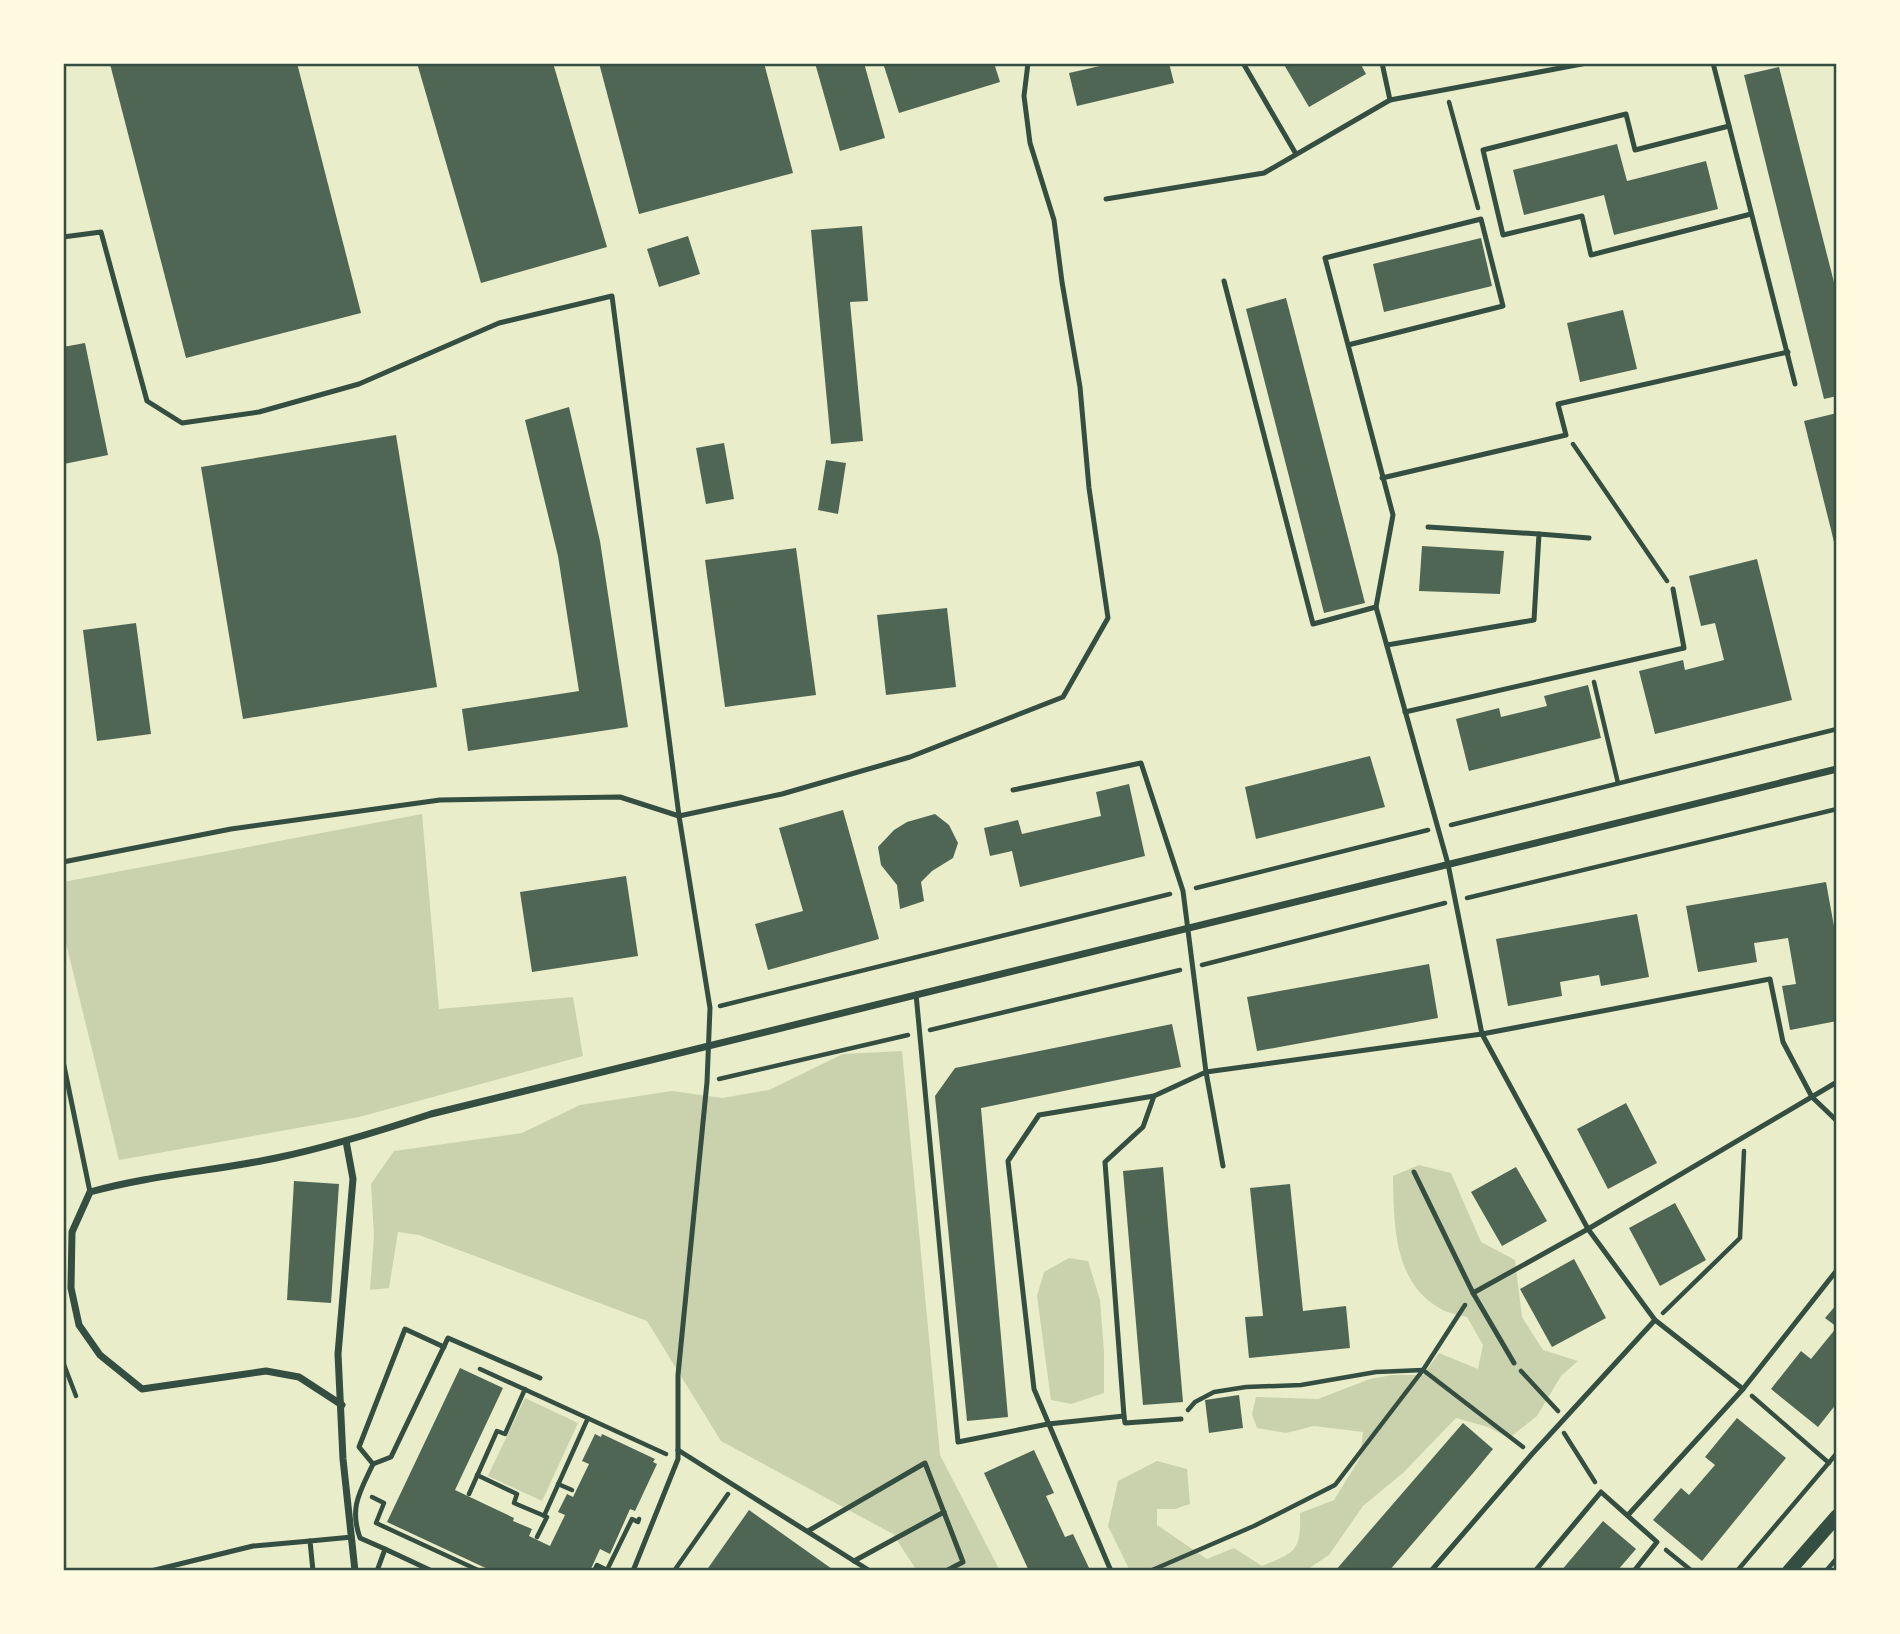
<svg xmlns="http://www.w3.org/2000/svg" width="1900" height="1634" viewBox="0 0 1900 1634" font-family="'PT Sans',sans-serif">
<style>
.green{fill:#cad2ad}
.building{fill:#4f6655}
.lines{fill:none;stroke-linecap:round;stroke-linejoin:round}
.path{stroke:#344e41;stroke-width:4.5}
.service{stroke:#344e41;stroke-width:5}
.minor{stroke:#344e41;stroke-width:7}
.secondary{stroke:#344e41;stroke-width:14}
.neatline{fill:none;stroke:#344e41;stroke-width:2.5}
</style>
<rect width="100%" height="100%" fill="#e9edc9"/>
<!-- green -->
<g class="green">
<path d="M422,814l17,195 134,-12 10,59 -224,61 -240,43 -56,-229v-49z"/>
<path d="M902,1051l38,404 60,116h-83l-24,-37 -172,-93 -74,-120 -228,-86 -21,-3 -9,56 -19,2 4,-54 -3,-52 23,-33 128,-18 58,-28 92,-14 50,7 47,-8 74,-36z"/>
<path d="M1419,1165l32,8 30,69 34,18 7,57 21,33 35,11 -17,15 -24,40 -28,22 -21,-11 -32,-9 -52,54 -41,34 -34,49 -24,16h-175l-22,-45 10,-45 39,-20 30,8 3,35 -15,5h-18v16l50,34 27,-11 28,18c34,-14 39,-15 38,-53l34,-13 26,-42 3,-26 -49,-6 -28,7 -29,-5 -5,-14 4,-17 62,2 52,-20 22,-4h31l16,-22 39,16 5,-24 -16,-28c-8,-2 -19,-4 -26,-8 -48,-26 -47,-86 -48,-133z"/>
<path d="M1069,1258l19,3 12,39 4,52v41l-33,11 -20,-4 -14,-104 7,-24z"/>
<path d="M525,1398l53,25 -36,78 -54,-25z"/>
</g>
<!-- building -->
<g class="building">
<path d="M114,63h183l64,250 -175,45 -76,-294z"/>
<path d="M417,63h136l54,184 -126,36z"/>
<path d="M599,63h165l29,110 -154,41z"/>
<path d="M815,63h49l21,75 -45,13z"/>
<path d="M883,63h111l6,19 -101,31z"/>
<path d="M1113,63h56l5,20 -97,23 -8,-33z"/>
<path d="M1283,63h77l6,11 -57,33z"/>
<path d="M1779,67l58,227v102l-13,3 -80,-324z"/>
<path d="M1617,144l10,37 79,-20 12,48 -104,26 -10,-40 -80,20 -11,-45z"/>
<path d="M862,226l6,75 -18,1 13,139 -32,3 -20,-214z"/>
<path d="M688,236l12,38 -41,13 -12,-38z"/>
<path d="M1481,238l11,48 -108,26 -11,-48z"/>
<path d="M1286,298l79,305 -41,10 -78,-304z"/>
<path d="M1623,310l14,59 -57,13 -13,-59z"/>
<path d="M85,343l23,112 -44,9 -1,-117z"/>
<path d="M569,407l31,134 28,186 -160,24 -6,-42 117,-18 -21,-135 -33,-136z"/>
<path d="M1837,413v137h-1l-32,-129z"/>
<path d="M396,435l41,252 -194,32 -42,-252z"/>
<path d="M724,443l10,56 -28,5 -10,-56z"/>
<path d="M826,460l20,3 -8,51 -20,-4z"/>
<path d="M1422,546l82,5 -4,43 -81,-3z"/>
<path d="M796,548l20,147 -91,12 -20,-147z"/>
<path d="M1757,559l35,141 -137,34 -16,-63 44,-11 2,10 39,-10 -9,-37 -14,3 -12,-50z"/>
<path d="M947,608l9,79 -70,8 -9,-80z"/>
<path d="M136,623l15,111 -54,7 -14,-111z"/>
<path d="M1588,685l13,53 -132,33 -13,-52 43,-11 2,9 46,-11 -3,-10z"/>
<path d="M1370,756l15,51 -129,32 -11,-52z"/>
<path d="M1129,784l16,72 -125,31 -8,-36 -22,5 -6,-28 34,-8 4,14 79,-18 -5,-24z"/>
<path d="M843,810l36,129 -111,31 -13,-46 48,-13 -24,-83z"/>
<path d="M935,814l14,11 9,18 -5,15 -21,13 -11,11 3,19 -24,8 -3,-24 -16,-20 -3,-18 16,-17 13,-8z"/>
<path d="M626,876l12,80 -106,16 -12,-80z"/>
<path d="M1826,882l11,61v78l-47,9 -8,-44 14,-2 -8,-46 -34,5 3,19 -59,10 -12,-66z"/>
<path d="M1637,914l12,63 -48,9 -2,-11 -39,7 2,14 -54,10 -12,-67z"/>
<path d="M1429,964l9,54 -181,33 -10,-54z"/>
<path d="M1172,1024l9,43 -200,41 27,309 -41,4 -32,-325 20,-28z"/>
<path d="M1626,1103l31,60 -49,26 -31,-60z"/>
<path d="M1163,1167l20,235 -40,3 -20,-234z"/>
<path d="M1516,1167l31,54 -45,25 -31,-54z"/>
<path d="M294,1181l45,3 -8,119 -44,-3z"/>
<path d="M1290,1184l13,127 43,-5 4,42 -101,10 -4,-41 18,-1 -13,-128z"/>
<path d="M1675,1203l31,57 -46,26 -31,-58z"/>
<path d="M1574,1259l32,59 -54,29 -32,-58z"/>
<path d="M1837,1304v99l-19,24 -47,-38 30,-38 10,8 26,-32 -12,-9z"/>
<path d="M460,1368l43,20 -48,102 59,28 -1,3 19,8 -3,7 21,10 15,-31 -7,-3 9,-18 6,3 16,-33 -7,-3 13,-27 6,3 1,-3 53,25 -2,3 4,2 -22,47 -5,-2 -20,45 -10,-5 -10,22h-98l-105,-49z"/>
<path d="M1239,1395l4,33 -34,5 -4,-33z"/>
<path d="M1737,1418l49,40 -84,103 -49,-41 28,-32 8,7 26,-30 -10,-8z"/>
<path d="M1463,1423l30,26 -19,23 -85,99h-54z"/>
<path d="M1034,1450l20,43 -8,3 19,41 8,-3 17,36 -3,1h-58l-45,-98z"/>
<path d="M749,1510l76,54 10,7h-129z"/>
<path d="M1603,1521l33,28 -19,22h-56z"/>
</g>
<g class="lines">
<!-- path -->
<g class="path">
<path d="M1449,102l29,106"/>
<path d="M1573,444l94,137"/>
<path d="M1594,682l24,101"/>
<path d="M1451,825l386,-96"/>
<path d="M1196,888l232,-58"/>
<path d="M1467,898l370,-89"/>
<path d="M1202,965l243,-62"/>
<path d="M720,1006l450,-112"/>
<path d="M930,1030l250,-60"/>
<path d="M719,1079l189,-44"/>
<path d="M1663,1313l77,-75 4,-87"/>
<path d="M63,1362l13,34"/>
<path d="M480,1369l186,85"/>
<path d="M1521,1371l37,40"/>
<path d="M1752,1396l77,67"/>
<path d="M1188,1410l7,-8 19,-10 32,-5 55,-2 75,-13 47,-2 100,77"/>
<path d="M1564,1433l31,49"/>
<path d="M477,1475l40,19 -3,9 33,14 -10,20"/>
<path d="M558,1484l14,6"/>
<path d="M469,1494l28,-63 8,3 20,-45"/>
<path d="M372,1497l12,6 -8,20 104,48"/>
<path d="M544,1516l44,-98"/>
<path d="M1666,1550l26,21"/>
<path d="M594,1571l3,-6 10,5 25,-51 6,3 1,-3"/>
<path d="M674,1571l54,-77"/>
<path d="M1150,1571l104,-45 81,-41 88,-115 42,-65"/>
<path d="M1737,1571l100,-118"/>
<path d="M1826,1571l11,-13"/>
</g>
<!-- service -->
<g class="service">
<path d="M1243,63l53,91"/>
<path d="M1382,63l8,37 197,-37"/>
<path d="M1713,63l82,321"/>
<path d="M1729,126l-94,24 -9,-36 -143,36 20,85 79,-19 9,39 160,-41"/>
<path d="M1106,199l158,-26 126,-73"/>
<path d="M63,237l38,-5 46,169 35,22 77,-11 100,-28 140,-61 113,-27 67,520 31,192 -3,74 -29,293v84l-45,112"/>
<path d="M1224,281l89,343 63,-17 72,257 34,170 106,195 249,-147"/>
<path d="M1348,345l155,-39 -22,-87 -156,39 68,257 -17,92"/>
<path d="M1382,478l184,-43 -8,-31 230,-52"/>
<path d="M1539,534l50,4"/>
<path d="M1387,645l147,-25 5,-86 -111,-7"/>
<path d="M1405,712l279,-64 -11,-59"/>
<path d="M1013,790l128,-27 42,128 23,181 276,-38 288,-55 13,63 29,55 25,24"/>
<path d="M63,862l168,-33 209,-29 180,-3 59,19 103,-22 128,-37 153,-60 45,-79 -19,-130 -9,-101 -18,-105 -8,-62 -24,-77 -6,-47 4,-33"/>
<path d="M916,994l42,448 90,-18 76,-8"/>
<path d="M63,1061l27,131"/>
<path d="M1154,1096l-11,31 -38,35 19,254 1,7 56,-4"/>
<path d="M1414,1172l59,121 41,70"/>
<path d="M1473,1293l115,-64 67,91 88,69"/>
<path d="M678,1450l192,121"/>
<path d="M373,1464l-14,-17 46,-118 39,18"/>
<path d="M1628,1515l115,-126 94,-119"/>
<path d="M808,1531l117,-68 38,99 -17,9"/>
<path d="M385,1549l-25,-11c-11,-31 0,-46 13,-74l18,-7 57,-119 92,40"/>
<path d="M854,1561l90,-49"/>
<path d="M151,1571l102,-25 57,-5"/>
<path d="M313,1571l-3,-30 42,-4"/>
<path d="M377,1571l8,-22 47,22"/>
<path d="M1111,1571l-77,-182 -26,-228 31,-46 115,-19 52,-24 17,94"/>
<path d="M1431,1571l101,-117 123,-134"/>
<path d="M1535,1571l66,-79 56,50 -23,29"/>
</g>
<!-- minor -->
<g class="minor">
<path d="M346,1141l7,38 -15,175 5,105 12,112"/>
<path d="M342,1405l-43,-28 -33,-6 -124,18 -42,-34 -21,-30 -8,-37 1,-56 18,-40c61,-17 124,-21 186,-34 53,-11 104,-27 155,-44l1406,-345"/>
</g>
<!-- secondary -->
<path class="secondary" d="M1789,1571l48,-55"/>
</g>
<!-- border -->
<rect width="1900" height="1634" fill="none" stroke="#fefae0" stroke-width="130"/>
<rect x="65" y="65" width="1770" height="1504" class="neatline"/>
</svg>
